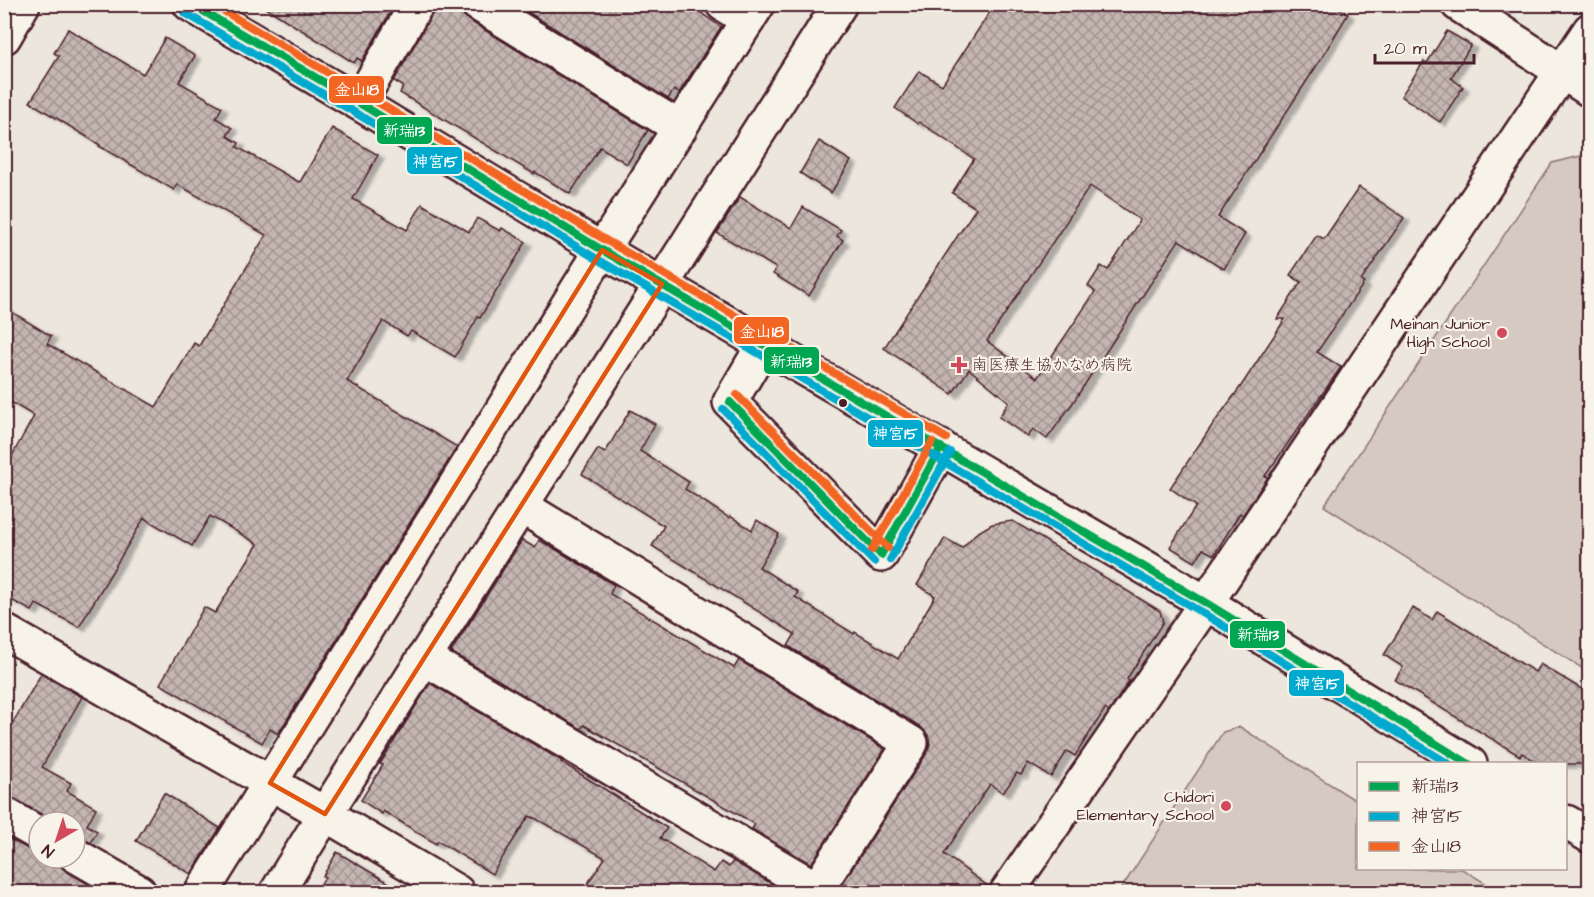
<svg xmlns="http://www.w3.org/2000/svg" width="1594" height="897" viewBox="0 0 1594 897" font-family="'Architects Daughter','Klee One',sans-serif">
<style>
.pitch{fill:#d5c9c2;stroke:#907476;stroke-width:1.5}
.building{fill:url(#building-cross-hatch);stroke:#4a1f2b;stroke-width:1.5;fill-rule:evenodd;filter:url(#shadow)}
.lines{fill:none;stroke-linecap:round;stroke-linejoin:round}
.minor-casing{stroke:#4a1f2b;stroke-width:38}
.minor{stroke:#f7f3e8;stroke-width:33}
.bus-1-casing{stroke:#f7f3e8;stroke-width:12}
.bus-2-casing{stroke:#f7f3e8;stroke-width:12}
.bus-3-casing{stroke:#f7f3e8;stroke-width:12}
.bus-1{stroke:#00a651;stroke-width:8}
.bus-2{stroke:#00a9ce;stroke-width:8}
.bus-3{stroke:#f26522;stroke-width:8}
.marked{fill:none;stroke:#e0560e;stroke-width:4.5;stroke-linejoin:round}
.poi-dot{fill:#d1495b;stroke:#f7f3e8;stroke-width:2}
.bus-dot{fill:#4a1f2b;stroke:#f7f3e8;stroke-width:2}
.labels{text-anchor:middle;dominant-baseline:central;stroke-width:4.5;stroke-linejoin:round;paint-order:stroke}
.poi-label{font-size:16px;fill:#4a1f2b;stroke:#f7f3e8;text-anchor:end}
.line-badge{stroke:#f7f3e8;stroke-width:2}
.badge-label{font-size:16px;text-anchor:middle;font-weight:bold;fill:#fff}
</style>
<defs>
<pattern id="building-cross-hatch" width="8" height="8" patternUnits="userSpaceOnUse" patternTransform="scale(1.5)"><rect width="8" height="8" fill="#c4b5b0"/><path d="M0 0l8 8M0 8l8-8" fill="none" stroke="#a1938f"/></pattern>
<filter id="shadow"><feDropShadow dx="6" dy="4" stdDeviation="1.5" flood-color="#0004"/></filter>
</defs>
<rect width="100%" height="100%" fill="#ece6dd"/>
<filter id="ink" filterUnits="userSpaceOnUse"><feTurbulence type="fractalNoise" baseFrequency=".0167" numOctaves="2"/><feDisplacementMap in="SourceGraphic" scale="12" xChannelSelector="R" yChannelSelector="G"/><feConvolveMatrix kernelMatrix="1 2 1 2 8 2 1 2 1" color-interpolation-filters="sRGB"/></filter>
<g filter="url(#ink)">
<!-- pitch -->
<g class="pitch">
<path d="M1589,154l1,509 -5,7 -261,-164 228,-343z"/>
<path d="M1240,727l118,75v66l104,1 38,23h-381l104,-160z"/>
</g>
<!-- building -->
<g class="building">
<path d="M260,4h135l-33,57 -5,-3 -3,5z"/>
<path d="M436,4h23l3,9 6,7 180,110 -21,34 -27,-17 -30,47 -35,-22 -1,2 -134,-81 3,-7 -9,-5 39,-68z"/>
<path d="M515,4h173l33,23 -42,66 -5,-3 -6,9z"/>
<path d="M995,4h338l15,10 -27,45 -103,158 27,17 -21,35 -45,-29 -107,164 -25,35 -14,-10 -5,8 -29,-20 10,-15 -40,-33 -17,25 -68,-46 92,-140 -24,-15 22,-34 -55,-37 -1,2 -23,-16 24,-37 23,14zM1090,186l50,34 -32,50 -7,-4 -13,20 7,6 -58,86 -50,-37z"/>
<path d="M68,29l75,45 22,-36 30,18 -16,26 43,25 -6,11 16,10 -5,8 12,7 -2,4 60,34 3,1 32,-54 46,27 -25,44 54,31 15,-26 47,28 8,-14 23,13 2,-3 24,14 -46,76 -2,-1 -23,40 -44,-26 -4,5 -24,-15 -36,60 110,66 -179,287 -8,-5 -8,14 -102,-59 44,-77 11,6 43,-69 -48,-28 -18,30 -48,-28 -65,109 -43,-23 -4,7 -28,-15v-126l30,-54 -30,-18v-91l47,29 -4,8 109,63 38,-64 5,3 67,-111 -89,-51 -3,6 -75,-44 1,-1 -70,-43 29,-46 -5,-3z"/>
<path d="M1447,31l24,14 -20,33 12,9 -23,35 -39,-26 23,-35 3,2z"/>
<path d="M819,141l32,20 -20,32 -31,-20z"/>
<path d="M1359,187l45,31 -43,63 3,2 -47,69 24,15 -76,109 3,1 -25,38 -3,-2 -26,42 -11,-6 -8,13 -25,-15 26,-41 -26,-18 41,-61 30,-41 44,-67h-8l24,-37 -11,-7 27,-40 7,4z"/>
<path d="M740,197l51,31 12,-21 38,23 -4,6 6,4 -34,56 -36,-22 3,-6 -59,-35z"/>
<path d="M630,410l25,14 -15,27 49,31 -4,7 44,29 1,-2 22,14 5,-10 22,14 -20,33 39,25 -3,5 59,37 1,-2 43,27 37,-63 -18,-11 28,-47 17,10 13,-14 17,-10 21,-3 147,90 3,11 -36,57 2,2 -20,31 -4,-3 -30,47 -8,-5 -16,26 -23,-14 -7,12 -4,-2 -14,20 -13,-9 -46,70 45,33v5h-152l90,-139 3,-9 -2,-9 -7,-8 -133,-81 7,-12 -143,-88 12,-20 -82,-52 16,-25 7,4z"/>
<path d="M522,540l13,8 4,-8 16,9 59,36 -4,9 124,74 5,-8 146,89 -74,115 -59,-35 3,-5 -171,-99 -3,4 -130,-77z"/>
<path d="M1413,608l19,12 5,-9 98,61 5,-8 50,30v70h-50l-18,-11 -2,3 -125,-76 8,-13 -19,-12z"/>
<path d="M41,674l41,23 -40,70 29,16 -4,8 29,17 -9,17 10,6 -6,12 -7,-4 -9,-3v-14h-22l-5,-4 -35,-20 -9,-3v-57z"/>
<path d="M430,683l132,78 -1,1 106,66 -7,10 54,34 7,-10 8,5 4,-6 53,31h-204l23,-34 -72,-41v1l-4,-2 -37,58 -54,-33 -2,3 -53,-33 -1,3 -21,-14 22,-35 -3,-1z"/>
<path d="M164,793l56,35 -29,46 -55,-33z"/>
<path d="M4,836l26,14 9,3v5h18l2,7 7,6 36,21h-98z"/>
<path d="M337,852l67,40h-88l9,-15 -2,-1z"/>
</g>
<g class="lines">
<!-- minor casing -->
<g class="minor-casing">
<g id="minor">
<path d="M190,4l169,99 243,147 604,353 264,161"/>
<path d="M478,4l202,124"/>
<path d="M723,4l25,16"/>
<path d="M1458,4l132,86"/>
<path d="M4,37l19,-33"/>
<path d="M359,103l58,-99"/>
<path d="M764,344l-34,58 151,153 60,-108"/>
<path d="M521,506l390,237 -96,149"/>
<path d="M4,631l321,183 132,78"/>
<path d="M424,658l393,231"/>
<path d="M4,814l35,20"/>
<path d="M1566,822l24,14"/>
<path d="M75,855l64,37"/>
<path d="M202,892l400,-642 156,-246"/>
<path d="M277,892l48,-78 515,-810"/>
<path d="M1007,892l199,-289 384,-573"/>
</g>
</g>
<!-- minor -->
<use href="#minor" class="minor"/>
<!-- bus-1 casing -->
<g class="bus-1-casing">
<g id="bus-1">
<path d="M191,4l168,99 243,147 604,353 263,161"/>
<path d="M730,402l151,153"/>
<path d="M881,555l60,-108"/>
</g>
</g>
<!-- bus-2 casing -->
<g class="bus-2-casing">
<g id="bus-2">
<path d="M185,13l169,99 243,147 604,353 248,152"/>
<path d="M723,409l151,153"/>
<path d="M890,560l60,-108"/>
</g>
</g>
<!-- bus-3 casing -->
<g class="bus-3-casing">
<g id="bus-3">
<path d="M212,4l152,90 243,147 339,197"/>
<path d="M737,395l151,153"/>
<path d="M872,550l60,-108"/>
</g>
</g>
<!-- bus-1 -->
<use href="#bus-1" class="bus-1"/>
<!-- bus-2 -->
<use href="#bus-2" class="bus-2"/>
<!-- bus-3 -->
<use href="#bus-3" class="bus-3"/>
</g>
</g>
<!-- marked area -->
<path class="marked" d="M602,250l60,34 -337,530 -55,-31z"/>
<!-- markers -->
<g class="poi-dot">
<circle cx="1502" cy="333" r="6"/>
<path d="M956 356h6v6h6v6h-6v6h-6v-6h-6v-6h6z"/>
<circle cx="1226" cy="806" r="6"/>
</g>
<circle class="bus-dot" cx="843" cy="403" r="5"/>
<g class="labels">
<!-- poi labels -->
<g class="poi-label">
<text x="1490" y="324">Meinan Junior<tspan x="1490" dy="18">High School</tspan></text>
<text x="972" y="365" text-anchor="start">南医療生協かなめ病院</text>
<text x="1214" y="797">Chidori<tspan x="1214" dy="18">Elementary School</tspan></text>
</g>
</g>
<g class="line-badge">
<rect x="328" y="75" width="57" height="29" rx="6" fill="#f26522"/>
<rect x="376" y="116" width="57" height="29" rx="6" fill="#00a651"/>
<rect x="406" y="146" width="57" height="29" rx="6" fill="#00a9ce"/>
<rect x="733" y="316" width="57" height="29" rx="6" fill="#f26522"/>
<rect x="763" y="346" width="57" height="29" rx="6" fill="#00a651"/>
<rect x="867" y="419" width="57" height="29" rx="6" fill="#00a9ce"/>
<rect x="1229" y="620" width="57" height="29" rx="6" fill="#00a651"/>
<rect x="1288" y="669" width="57" height="28" rx="6" fill="#00a9ce"/>
</g>
<g class="badge-label">
<text x="357" y="95">金山18</text>
<text x="404" y="136">新瑞13</text>
<text x="435" y="167">神宮15</text>
<text x="762" y="337">金山18</text>
<text x="791" y="367">新瑞13</text>
<text x="895" y="439">神宮15</text>
<text x="1258" y="640">新瑞13</text>
<text x="1317" y="689">神宮15</text>
</g>
<!-- margin -->
<rect width="1594" height="897" fill="none" stroke="#f7f3e8" stroke-width="24"/>
<rect x="12" y="12" width="1570" height="873" fill="none" stroke="#4a1f2b" stroke-width="2" filter="url(#ink)"/>
<!-- legend -->
<rect x="1357" y="762" width="210" height="108" fill="#f7f3e8" stroke="#b29e9c" stroke-width="1.5"/>
<rect x="1369" y="782" width="30" height="9" fill="#00a651" stroke="#b29e9c" stroke-width="1.5"/>
<text x="1411" y="792" font-size="18" fill="#4a1f2b">新瑞13</text>
<rect x="1369" y="812" width="30" height="9" fill="#00a9ce" stroke="#b29e9c" stroke-width="1.5"/>
<text x="1411" y="822" font-size="18" fill="#4a1f2b">神宮15</text>
<rect x="1369" y="842" width="30" height="9" fill="#f26522" stroke="#b29e9c" stroke-width="1.5"/>
<text x="1411" y="852" font-size="18" fill="#4a1f2b">金山18</text>
<!-- north arrow -->
<g transform="translate(57 840) rotate(219)"><circle r="28" fill="#f7f3e8" stroke="#b29e9c" stroke-width="1.5"/>
<path d="M0-4.5L10 22L0 15L-10 22Z" fill="#d1495b"/>
<text y="-9" font-size="16" font-weight="bold" text-anchor="middle" fill="#4a1f2b">N</text>
</g>
<!-- scale -->
<path d="M1375 54v9h99v-9" fill="none" stroke="#4a1f2b" stroke-width="3"/>
<text x="1384" y="54" font-size="18" fill="#4a1f2b" stroke="#f7f3e8" stroke-width="4.5" paint-order="stroke">20 m</text>
</svg>
